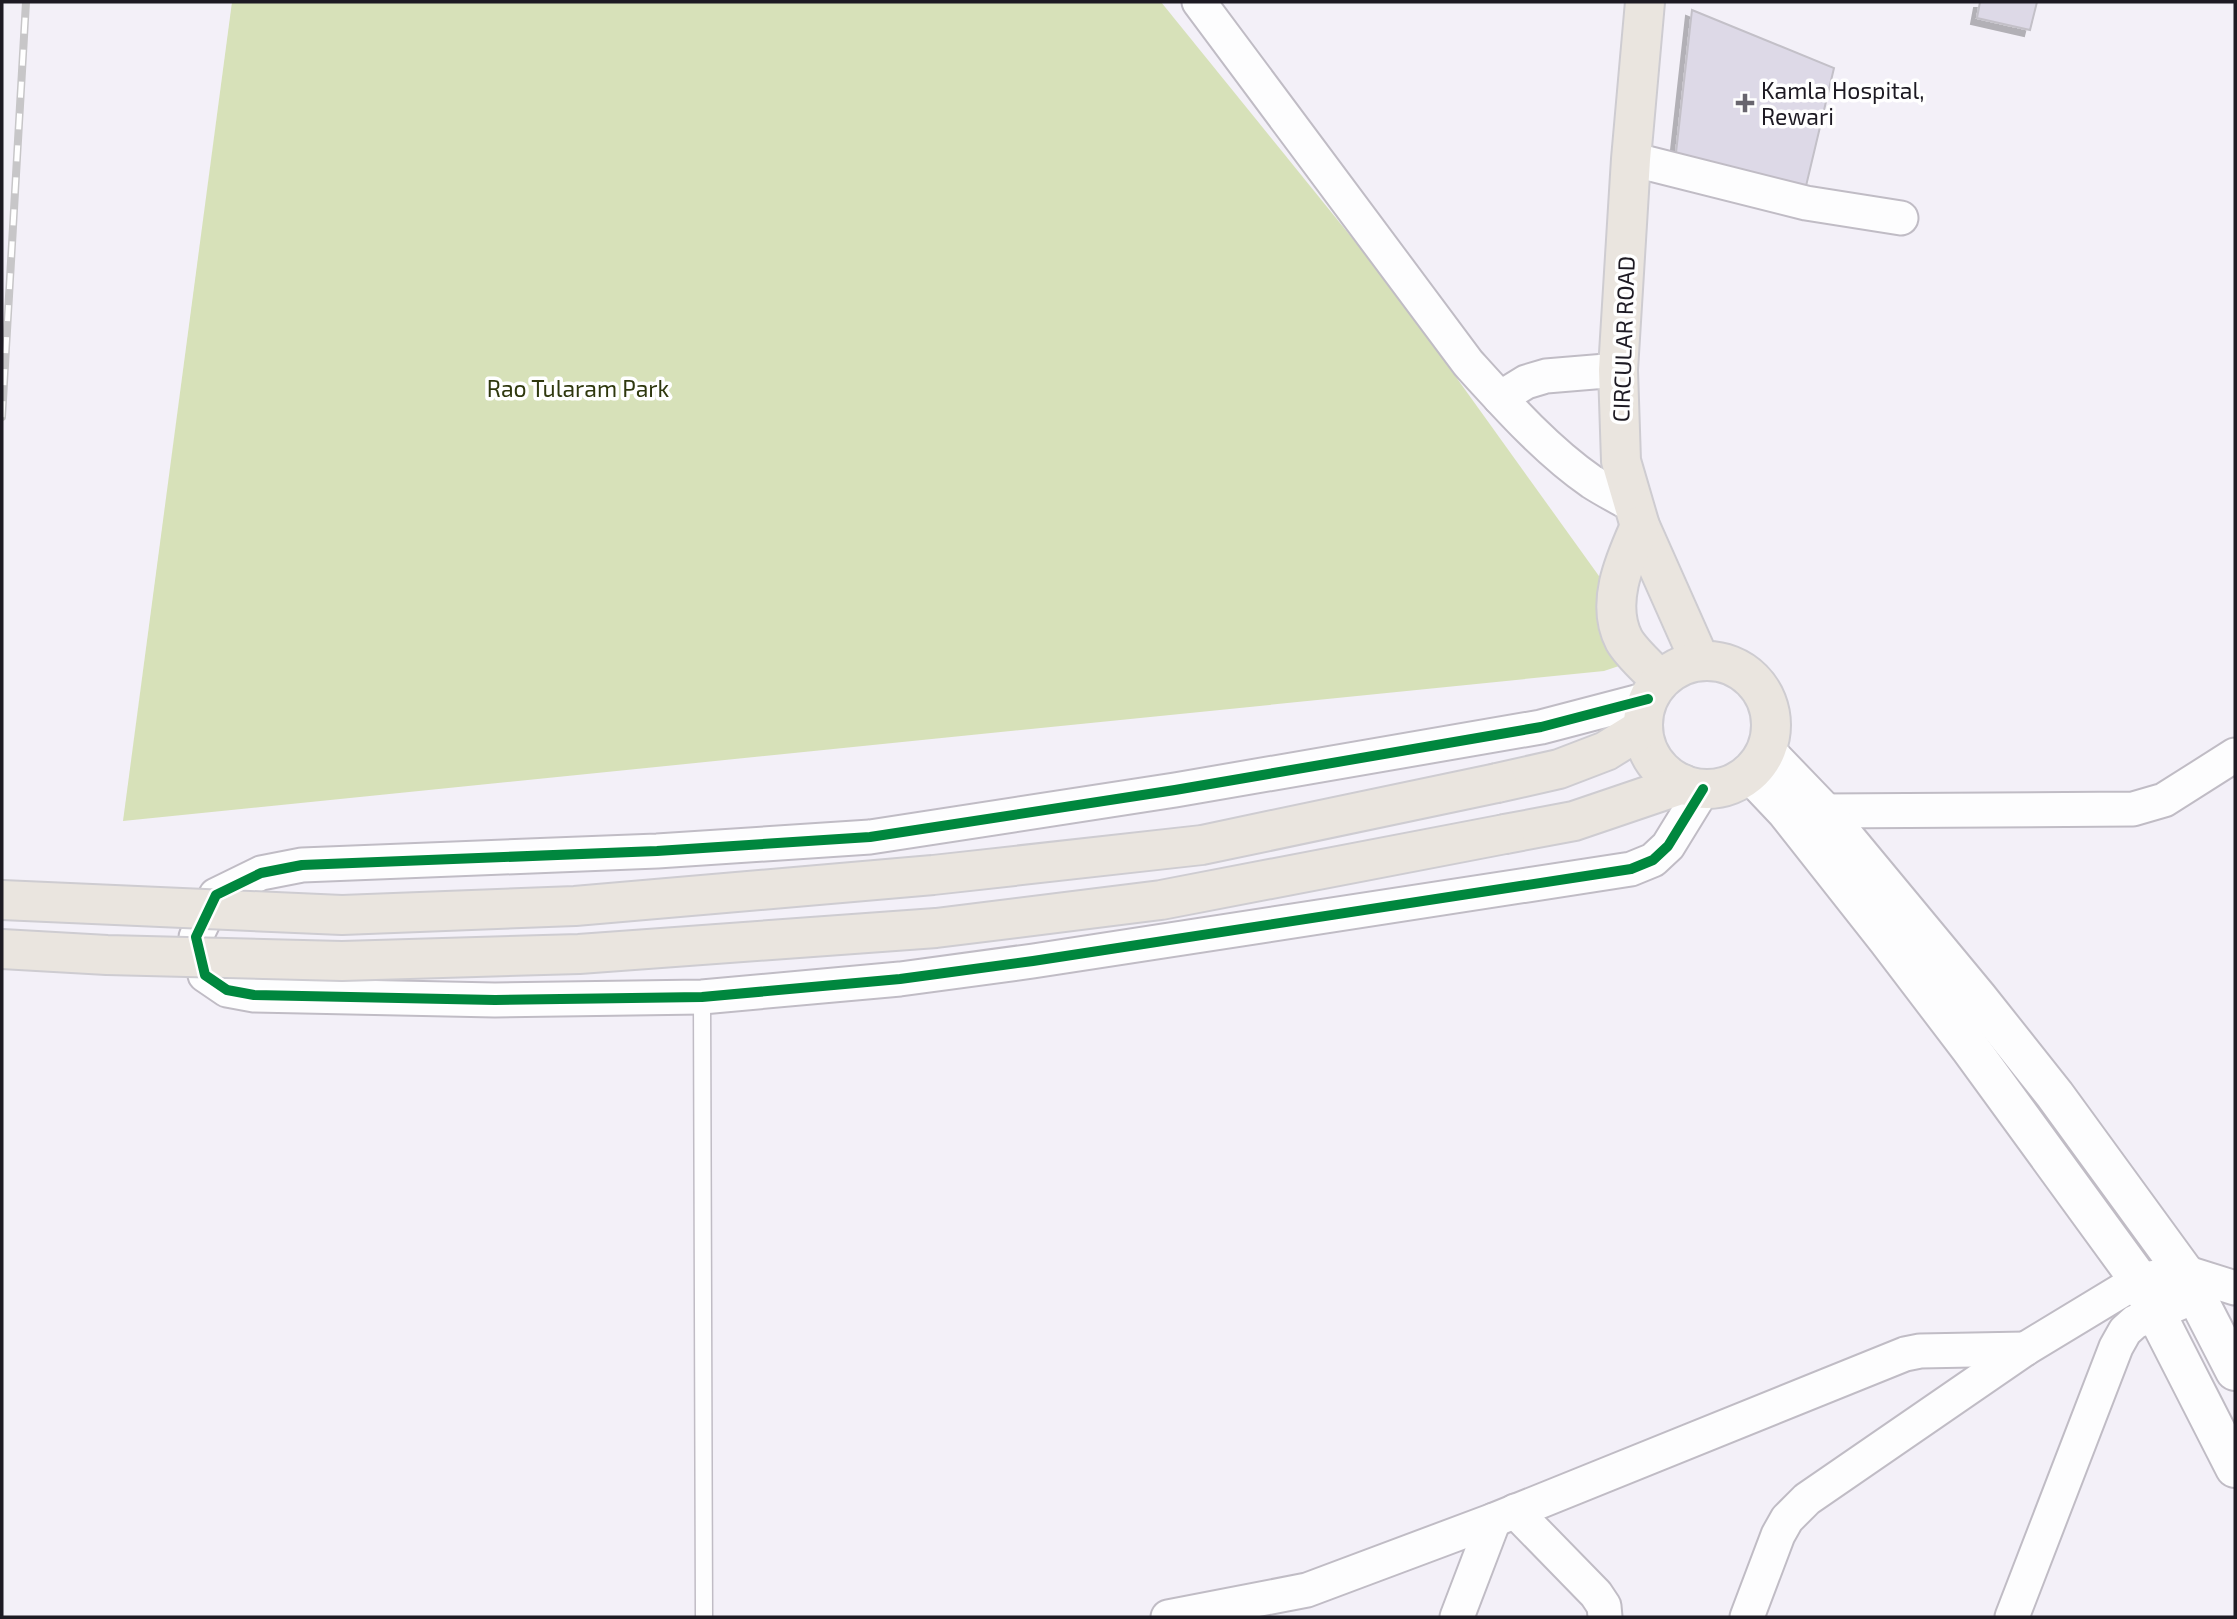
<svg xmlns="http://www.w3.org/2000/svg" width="2237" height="1619" viewBox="0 0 2237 1619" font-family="'Exo 2',sans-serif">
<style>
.green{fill:#d7e1b9}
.building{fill:#ddd9e7;stroke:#c3c0c8;stroke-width:2;filter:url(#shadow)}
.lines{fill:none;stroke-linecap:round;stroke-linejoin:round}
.service-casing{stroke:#c0bcc5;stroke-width:19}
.minor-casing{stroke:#c0bcc5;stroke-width:37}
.secondary-casing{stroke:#c0bcc5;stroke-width:42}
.primary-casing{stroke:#ceccd1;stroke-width:42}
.service{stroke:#fdfdfe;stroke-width:16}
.minor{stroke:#fdfdfe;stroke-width:33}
.secondary{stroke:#fdfdfe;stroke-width:38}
.primary{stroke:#eae5df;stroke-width:38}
.rail-casing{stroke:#c7c6c8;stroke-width:8}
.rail{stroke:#fff;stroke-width:5;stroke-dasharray:16;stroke-linecap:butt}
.primary-bridge-casing{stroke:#ceccd1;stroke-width:42;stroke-linecap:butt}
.primary-bridge{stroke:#eae5df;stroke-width:38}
.cycleway-casing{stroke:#fff;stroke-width:15}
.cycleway{stroke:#00873e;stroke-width:10}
.poi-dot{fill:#68656e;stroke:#fff;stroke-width:2.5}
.labels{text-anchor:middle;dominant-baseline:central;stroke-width:7;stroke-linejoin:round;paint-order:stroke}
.poi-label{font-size:23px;fill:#1d1a23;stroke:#fff;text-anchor:start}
.street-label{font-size:23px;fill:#1d1a23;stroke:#fff}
.park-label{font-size:23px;fill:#2f380e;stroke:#fff}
</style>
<defs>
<filter id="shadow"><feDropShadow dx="-6" dy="6" stdDeviation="0" flood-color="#0004"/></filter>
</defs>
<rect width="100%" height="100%" fill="#f3f0f8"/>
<!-- green -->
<path class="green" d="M232,2h929l226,279 268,373 -51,17 -1481,150z"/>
<!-- building -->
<g class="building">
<path d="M1980,2h57l-7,28 -53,-12z"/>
<path d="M1692,10l142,58 -28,118 -130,-33z"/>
</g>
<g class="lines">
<!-- service casing -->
<g class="service-casing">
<path id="service" d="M702,997l2,620"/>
</g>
<!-- minor casing -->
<g class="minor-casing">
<g id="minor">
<path d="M1199,2l269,361c38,42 78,87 124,119 14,9 28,16 42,24"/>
<path d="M1631,159l175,44 95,15"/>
<path d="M1500,398l26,-16 20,-6 72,-6"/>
<path d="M1648,699l-107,28 -366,63 -305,47 -213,14 -355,14 -41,8 -45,22 -20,42 9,38 22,15 27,5 241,5 207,-3 198,-18 133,-18 598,-92 22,-9 15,-14 35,-57"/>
<path d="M1823,811l310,-2 31,-9 71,-45"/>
<path d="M1515,1511l81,83 8,12 1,11"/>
<path d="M1168,1617l139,-27 187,-70 411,-166 15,-3 105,-2"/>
<path d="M1457,1617l37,-97"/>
<path d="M1747,1617l31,-82 9,-16 20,-20 218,-150 114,-69 45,-8 51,16"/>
<path d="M2012,1617l104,-270 9,-16 10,-9 61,-26"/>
</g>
</g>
<!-- secondary casing -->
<g class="secondary-casing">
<g id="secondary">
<path d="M1770,756l53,55 155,187 77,97 129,177 51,99"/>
<path d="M1750,773l36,38 101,128 83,109 169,232 96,188"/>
</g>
</g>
<!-- primary casing -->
<g class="primary-casing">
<g id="primary">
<path d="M1645,2l-14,157 -13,211 3,91 19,65 60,135"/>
<path d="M1640,526c-15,34 -35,77 -16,114 8,14 25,28 36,40"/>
<circle cx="1707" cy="725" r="64"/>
<path d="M1497,783l62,-14 47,-18 37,-23"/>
<path d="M1505,834l69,-13 109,-37"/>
</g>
</g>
<!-- service -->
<use href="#service" class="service"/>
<!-- minor -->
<use href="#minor" class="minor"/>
<!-- secondary -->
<use href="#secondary" class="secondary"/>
<!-- primary -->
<use href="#primary" class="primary"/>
<!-- rail casing -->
<g class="rail-casing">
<path id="rail" d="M2,417l24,-415"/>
</g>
<!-- rail -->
<use href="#rail" class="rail"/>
<!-- primary-bridge casing -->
<g class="primary-bridge-casing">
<g id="primary-bridge">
<path d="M2,900l340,15 233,-9 358,-31 269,-30 295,-62"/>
<path d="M2,949l105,6 235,6 237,-7 357,-26 225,-28 344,-66"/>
</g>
</g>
<!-- primary-bridge -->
<use href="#primary-bridge" class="primary-bridge"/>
<!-- cycleway casing -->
<g class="cycleway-casing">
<path id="cycleway" d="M1648,699l-107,28 -366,63 -305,47 -213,14 -355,14 -41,8 -45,22 -20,42 9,38 22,15 27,5 241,5 207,-3 198,-18 133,-18 598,-92 22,-9 15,-14 35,-57"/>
</g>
<!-- cycleway -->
<use href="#cycleway" class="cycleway"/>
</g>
<!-- markers -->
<path class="poi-dot" d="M1741.5 92.5h7v7h7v7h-7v7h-7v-7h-7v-7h7z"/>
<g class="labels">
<!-- poi labels -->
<g class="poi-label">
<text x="1761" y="90">Kamla Hospital,<tspan x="1761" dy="26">Rewari</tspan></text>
</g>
<!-- street labels -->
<g class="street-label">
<text transform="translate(1623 339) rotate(-88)">CIRCULAR ROAD</text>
</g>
<!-- park labels -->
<g class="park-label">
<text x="578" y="388">Rao Tularam Park</text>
</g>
</g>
<!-- border -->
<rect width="2237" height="1619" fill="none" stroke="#1d1a23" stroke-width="7"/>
</svg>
